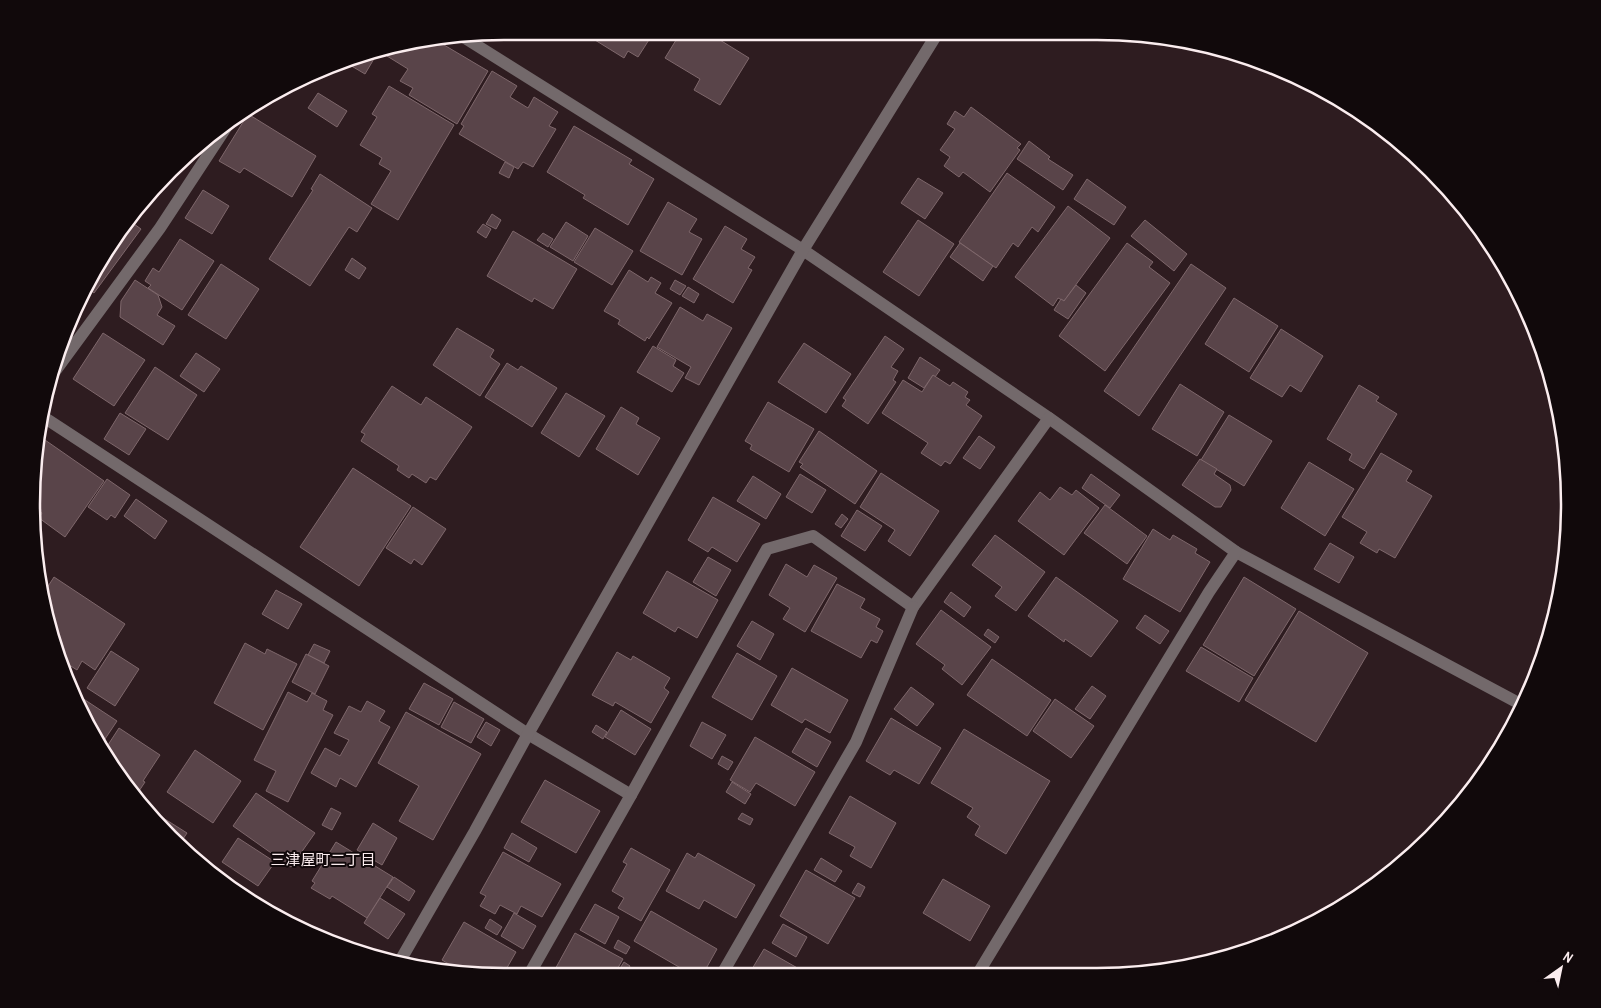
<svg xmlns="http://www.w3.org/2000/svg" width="1601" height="1008" viewBox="0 0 1601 1008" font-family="'Archivo Narrow','Noto Sans JP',sans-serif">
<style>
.building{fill:#594449;stroke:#7e676b}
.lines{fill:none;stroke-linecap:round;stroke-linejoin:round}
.minor{stroke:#73696b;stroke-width:12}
.labels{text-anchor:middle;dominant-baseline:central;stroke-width:4;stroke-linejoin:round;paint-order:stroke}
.neighbourhood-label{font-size:15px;fill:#fbedef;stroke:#11090b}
.rim{fill:none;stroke:#fbedef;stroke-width:2.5}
</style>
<rect width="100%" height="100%" fill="#2e1c20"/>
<!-- building -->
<g class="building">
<path d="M582,32h72l-16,25 -10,-6 -4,7z"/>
<path d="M681,32h26l42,26 -29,47 -26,-15 6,-11 -35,-21z"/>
<path d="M439,42l49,29 -31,53 -48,-29 4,-7 -13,-7 8,-12 -21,-13 3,-6z"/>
<path d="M378,52l-13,22 -22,-13 9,-5z"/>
<path d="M492,71l25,15 -7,11 18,11 6,-11 24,15 -9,14 7,3 -23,38 -10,-5 -5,7 -59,-35 5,-8 -3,-2z"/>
<path d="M389,86l65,39 -56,95 -27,-16 20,-33 -12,-7 3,-6 -22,-13 17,-28 -5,-3z"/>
<path d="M318,93l29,18 -10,16 -29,-19z"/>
<path d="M971,107l50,37 -4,4 3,2 -30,42 -27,-20 -4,5 -15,-11 6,-9 -10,-7 15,-21 -8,-5 8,-13 9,6z"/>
<path d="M248,114l68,42 -24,41 -48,-29 -4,5 -21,-12z"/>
<path d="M574,126l58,34 -3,4 25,15 -26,46 -45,-27 2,-3 -38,-23z"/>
<path d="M1029,141l21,16 -2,2 25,16 -10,15 -46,-31z"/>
<path d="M505,162l9,5 -5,11 -10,-5z"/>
<path d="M1007,173l48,34 -17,25 -6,-5 -14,20 -5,-4 -17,25 -37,-26z"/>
<path d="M320,174l52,34 -15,24 -8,-5 -39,59 -41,-27 44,-69 -2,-1z"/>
<path d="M918,178l25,15 -18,26 -24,-16z"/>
<path d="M1087,179l39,28 -12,18 -40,-26z"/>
<path d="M203,190l26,16 -17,28 -27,-16z"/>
<path d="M668,202l29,17 -8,13 13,7 -20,36 -42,-24z"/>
<path d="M1068,206l42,32 -46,63 -6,-3 -5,8 -38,-29z"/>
<path d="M492,214l9,6 -5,9 -10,-5z"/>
<path d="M127,219l14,10 -47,64 -4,-3z"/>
<path d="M918,220l36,24 -35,52 -36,-24z"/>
<path d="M1145,220l42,34 -13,17 -43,-35z"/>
<path d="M566,222l22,14 -15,25 -23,-14z"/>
<path d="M483,224l8,5 -5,9 -9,-6z"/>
<path d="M725,226l22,13 -6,10 14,8 -7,11 4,2 -19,33 -40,-24z"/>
<path d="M595,228l38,23 -21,34 -38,-23z"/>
<path d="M513,231l64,38 -24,40 -19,-11 -2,4 -45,-26z"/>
<path d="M543,233l10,6 -5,8 -11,-7z"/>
<path d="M180,239l34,22 -32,49 -34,-22 3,-3 -6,-4 8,-13 6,4z"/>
<path d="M960,243l33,23 -10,15 -33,-24z"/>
<path d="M1127,243l26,19 -4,5 21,16 -65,88 -46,-35z"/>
<path d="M352,258l14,10 -7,11 -14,-9z"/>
<path d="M221,264l38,25 -33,50 -38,-24z"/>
<path d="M1191,264l35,24 -87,128 -35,-25z"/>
<path d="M629,270l19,12 3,-5 10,6 -6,10 17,10 -23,36 -2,-2 -2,4 -27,-17 2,-4 -16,-9z"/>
<path d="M135,280l23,15 4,12 -5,8 18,11 -12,19 -43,-28 1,-16z"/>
<path d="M675,280l11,6 -6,9 -10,-6z"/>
<path d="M1076,285l10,8 -18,26 -14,-9 7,-11 3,2z"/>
<path d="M688,287l11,7 -5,9 -12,-7z"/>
<path d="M1234,298l44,28 -29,46 -44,-28z"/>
<path d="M680,307l23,14 4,-7 25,14 -33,57 -14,-7 6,-11 -34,-20z"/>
<path d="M457,328l37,22 -4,7 10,7 -20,32 -47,-31z"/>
<path d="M1281,329l42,27 -22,36 -11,-7 -8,12 -32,-19z"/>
<path d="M103,333l42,27 -31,46 -41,-27z"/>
<path d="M885,336l19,13 -13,18 7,4 -5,9 3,2 -28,42 -26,-18 4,-6 -3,-2z"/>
<path d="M804,343l47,31 -25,39 -48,-31z"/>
<path d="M653,346l23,14 -3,6 11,7 -12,19 -35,-20z"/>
<path d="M196,353l24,16 -16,23 -24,-16z"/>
<path d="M920,357l20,13 -5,7 -2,-2 -9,13 -16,-10z"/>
<path d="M507,363l11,7 3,-4 36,22 -25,39 -47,-30z"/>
<path d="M155,367l42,28 -29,45 -43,-27z"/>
<path d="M933,375l17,11 3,-4 15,10 -3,5 5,3 -4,5 16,11 -32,48 -5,-3 -4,5 -20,-13 7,-10 -46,-30 21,-33 19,12z"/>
<path d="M1180,384l44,28 -27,44 -45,-27z"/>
<path d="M1359,385l20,12 -3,4 21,13 -33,55 -15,-9 3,-6 -25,-15z"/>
<path d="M392,386l29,19 5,-8 46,30 -36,53 -6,-3 -4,6 -14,-9 -3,4 -12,-8 2,-4 -38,-25 4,-7 -4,-2z"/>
<path d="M566,393l39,23 -26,41 -38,-24z"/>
<path d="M768,402l46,27 -25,43 -39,-23 2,-4 -7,-4z"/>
<path d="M621,407l18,11 -3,6 24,14 -22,37 -42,-26z"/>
<path d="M120,413l26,16 -17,26 -25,-16z"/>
<path d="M1229,415l43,26 -28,45 -43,-26z"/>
<path d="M819,431l58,40 -22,33 -55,-37 3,-3 -4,-2z"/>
<path d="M979,436l16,11 -15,22 -17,-11z"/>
<path d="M45,440l59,41 -39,56 -26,-19 3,-5 -11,-8 10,-60z"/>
<path d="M1381,453l31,18 -6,10 26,15 -37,62 -16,-9 -2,4 -17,-10 7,-11 -25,-15z"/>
<path d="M1200,459l17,10 -3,5 16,11 1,5 -10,17h-6l-33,-22z"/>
<path d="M1309,462l45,27 -29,47 -44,-28z"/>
<path d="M353,468l58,38 -52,80 -59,-39z"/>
<path d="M881,473l58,38 -29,45 -22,-15 7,-11 -35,-23z"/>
<path d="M800,474l26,16 -14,23 -26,-16z"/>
<path d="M1091,474l29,21 -10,13 -28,-20z"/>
<path d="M753,476l28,18 -15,25 -29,-18z"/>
<path d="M107,479l23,16 -15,23 -4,-3 -4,5 -19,-13z"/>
<path d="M1060,487l12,8 4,-5 23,18 -35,47 -46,-34 22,-29 10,8z"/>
<path d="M713,497l47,27 -23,38 -25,-15 -4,5 -20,-12z"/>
<path d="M136,499l31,22 -12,18 -31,-23z"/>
<path d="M1105,505l42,31 -20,28 -43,-31z"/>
<path d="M413,507l33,22 -24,36 -8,-6 -3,5 -25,-16z"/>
<path d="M857,510l25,16 -17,25 -24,-15z"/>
<path d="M842,514l6,5 -7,9 -6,-4z"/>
<path d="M1153,529l17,11 3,-5 24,14 -2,4 15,9 -30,50 -57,-33z"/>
<path d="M995,535l50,37 -29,39 -21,-15 7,-9 -30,-22z"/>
<path d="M1330,543l24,14 -15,26 -25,-14z"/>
<path d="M708,557l23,13 -15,26 -23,-14z"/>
<path d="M786,564l21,13 7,-12 23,13 -32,54 -22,-13 7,-11 -21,-13z"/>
<path d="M667,571l51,29 -21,38 -19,-11 -3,5 -32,-19z"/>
<path d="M54,577l71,47 -30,46 -13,-9 -5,9 -14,-9 -16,-34 -5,-38 3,2z"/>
<path d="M1056,577l62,44 -27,36 -26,-18 -1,3 -36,-26z"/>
<path d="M1244,577l52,32 -42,67 -51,-31z"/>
<path d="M837,584l28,15 -5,9 20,11 -4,8 7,4 -6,12 -6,-3 -10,18 -50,-27z"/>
<path d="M276,590l26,14 -14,25 -26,-15z"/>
<path d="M951,592l20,15 -7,10 -20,-15z"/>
<path d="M941,610l50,37 -29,38 -20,-16 3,-4 -29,-21z"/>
<path d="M1299,611l69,42 -52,89 -71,-42z"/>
<path d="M1145,615l24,16 -9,13 -24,-16z"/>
<path d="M752,621l22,13 -14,26 -23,-14z"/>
<path d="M988,629l11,8 -4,6 -11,-8z"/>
<path d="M245,643l20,11 2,-5 30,15 -34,66 -49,-27z"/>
<path d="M314,644l16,7 -6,12 -16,-8z"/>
<path d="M1201,647l52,31 -14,24 -53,-31z"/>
<path d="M111,651l28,18 -24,37 -28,-18z"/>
<path d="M617,652l14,8 2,-4 37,22 -6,10 5,4 -18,31 -36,-21 -2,4 -21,-11z"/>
<path d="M737,653l40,23 -25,44 -40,-23z"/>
<path d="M306,654l23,12 -14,28 -23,-12z"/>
<path d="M992,659l59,41 -24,36 -60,-41z"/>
<path d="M792,668l56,32 -18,33 -25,-14 -3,4 -31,-18z"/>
<path d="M424,683l29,16 -14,26 -30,-16z"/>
<path d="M1092,686l14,10 -16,23 -15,-10z"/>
<path d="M911,687l23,17 -17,22 -23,-17z"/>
<path d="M288,692l19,10 5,-9 15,8 -4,9 10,5 -45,87 -22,-11 10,-20 -22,-11z"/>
<path d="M79,696l38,25 -16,24z"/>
<path d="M1055,699l39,27 -23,32 -38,-27z"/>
<path d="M367,701l18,10 -6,10 11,6 -34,60 -16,-9 -4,9 -25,-14 14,-25 15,8 9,-16 -15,-7 15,-27 12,6z"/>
<path d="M454,702l30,17 -13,24 -30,-16z"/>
<path d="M621,710l30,19 -16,26 -30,-18z"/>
<path d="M406,712l75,42 -48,86 -34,-19 20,-35 -41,-23z"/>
<path d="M891,718l50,30 -22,36 -25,-14 -4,5 -24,-14z"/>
<path d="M486,722l14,8 -9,16 -14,-9z"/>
<path d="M702,722l24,13 -14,24 -22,-13z"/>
<path d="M596,725l11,7 -4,7 -11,-7z"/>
<path d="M119,728l41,27 -17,26 2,1 -8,12 -26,-28 -7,-15z"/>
<path d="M806,728l25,14 -14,25 -25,-15z"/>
<path d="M964,729l86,52 -44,73 -31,-19 5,-9 -13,-9 6,-9 -42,-25z"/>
<path d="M755,737l60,35 -20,34 -39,-23 -6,9 -20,-12z"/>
<path d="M195,750l46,31 -28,42 -46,-31z"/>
<path d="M722,756l11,6 -5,8 -10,-6z"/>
<path d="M545,780l55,31 -24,42 -55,-31z"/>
<path d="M732,782l19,12 -6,10 -19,-12z"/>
<path d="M256,793l59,40 -24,34 -58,-41z"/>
<path d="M850,796l46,27 -25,45 -21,-12 5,-9 -26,-14z"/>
<path d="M331,808l10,5 -9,17 -10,-5z"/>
<path d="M742,813l11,6 -3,6 -12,-6z"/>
<path d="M160,816l27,17 -6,9 -22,-24z"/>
<path d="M373,823l24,15 -15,27 -25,-15z"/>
<path d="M512,833l25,15 -8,14 -25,-14z"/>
<path d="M238,838l37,24 -17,24 -36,-24z"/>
<path d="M336,842l57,35 -26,41 -35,-22 -2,3 -19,-11 4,-5 -3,-2z"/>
<path d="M631,848l39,22 -29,51 -23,-13 6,-10 -12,-7 15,-27 -4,-2z"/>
<path d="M503,852l58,32 -19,33 -21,-11 -4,8 -17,-9 -5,9 -15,-8 6,-10 -6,-3z"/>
<path d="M687,853l8,5 3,-5 57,32 -19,33 -32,-18 -5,9 -33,-18z"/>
<path d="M821,858l21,13 -7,11 -21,-12z"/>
<path d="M806,870l49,28 -27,46 -48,-28z"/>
<path d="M394,877l21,14 -6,10 -22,-14z"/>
<path d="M943,879l47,27 -20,35 -47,-28z"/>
<path d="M858,883l7,4 -5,10 -8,-4z"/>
<path d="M380,898l25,16 -17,25 -24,-16z"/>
<path d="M595,904l24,13 -14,27 -25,-14z"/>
<path d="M651,911l66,38 -14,25h-12l-57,-33z"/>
<path d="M514,913l22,13 -13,23 -22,-13z"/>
<path d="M490,919l12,8 -5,8 -12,-7z"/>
<path d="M464,922l52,30 -12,21h-40l-22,-13z"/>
<path d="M783,924l24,13 -11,20 -24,-14z"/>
<path d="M575,933l48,26 -8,14h-62z"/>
<path d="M618,940l12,7 -4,7 -12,-6z"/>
<path d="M764,949l44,25h-59z"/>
<path d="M624,962l6,4 -4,7 -7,-3z"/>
<path d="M673,967l12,7h-16z"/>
</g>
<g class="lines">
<!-- minor -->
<g class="minor">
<path d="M465,38l338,212 246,168 187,134 288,154"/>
<path d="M53,374l107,-146 69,-105"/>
<path d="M45,418l483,316 103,61"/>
<path d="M400,961l75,-130 53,-97 275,-484 134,-216"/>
<path d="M530,973l101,-178 136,-246 46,-13 100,71 136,-189"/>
<path d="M722,974l134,-232 57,-135"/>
<path d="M977,975l232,-383 27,-40"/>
</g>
</g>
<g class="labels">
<!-- neighbourhood labels -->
<g class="neighbourhood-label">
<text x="323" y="859">三津屋町二丁目</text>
</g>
</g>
<!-- crop -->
<path d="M0 0H1601V1008H0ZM504 40H1097A464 464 0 0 1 1561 504V504A464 464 0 0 1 1097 968H504A464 464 0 0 1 40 504V504A464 464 0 0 1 504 40Z" fill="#11090b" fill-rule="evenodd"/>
<path class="rim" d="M504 40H1097A464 464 0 0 1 1561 504V504A464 464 0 0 1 1097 968H504A464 464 0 0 1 40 504V504A464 464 0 0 1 504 40Z"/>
<!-- north arrow -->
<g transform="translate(1561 968) rotate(33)" stroke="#11090b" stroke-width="4" paint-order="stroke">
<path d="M0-4L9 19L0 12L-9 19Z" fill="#fbedef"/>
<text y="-8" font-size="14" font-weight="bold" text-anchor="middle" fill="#fbedef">N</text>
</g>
</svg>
